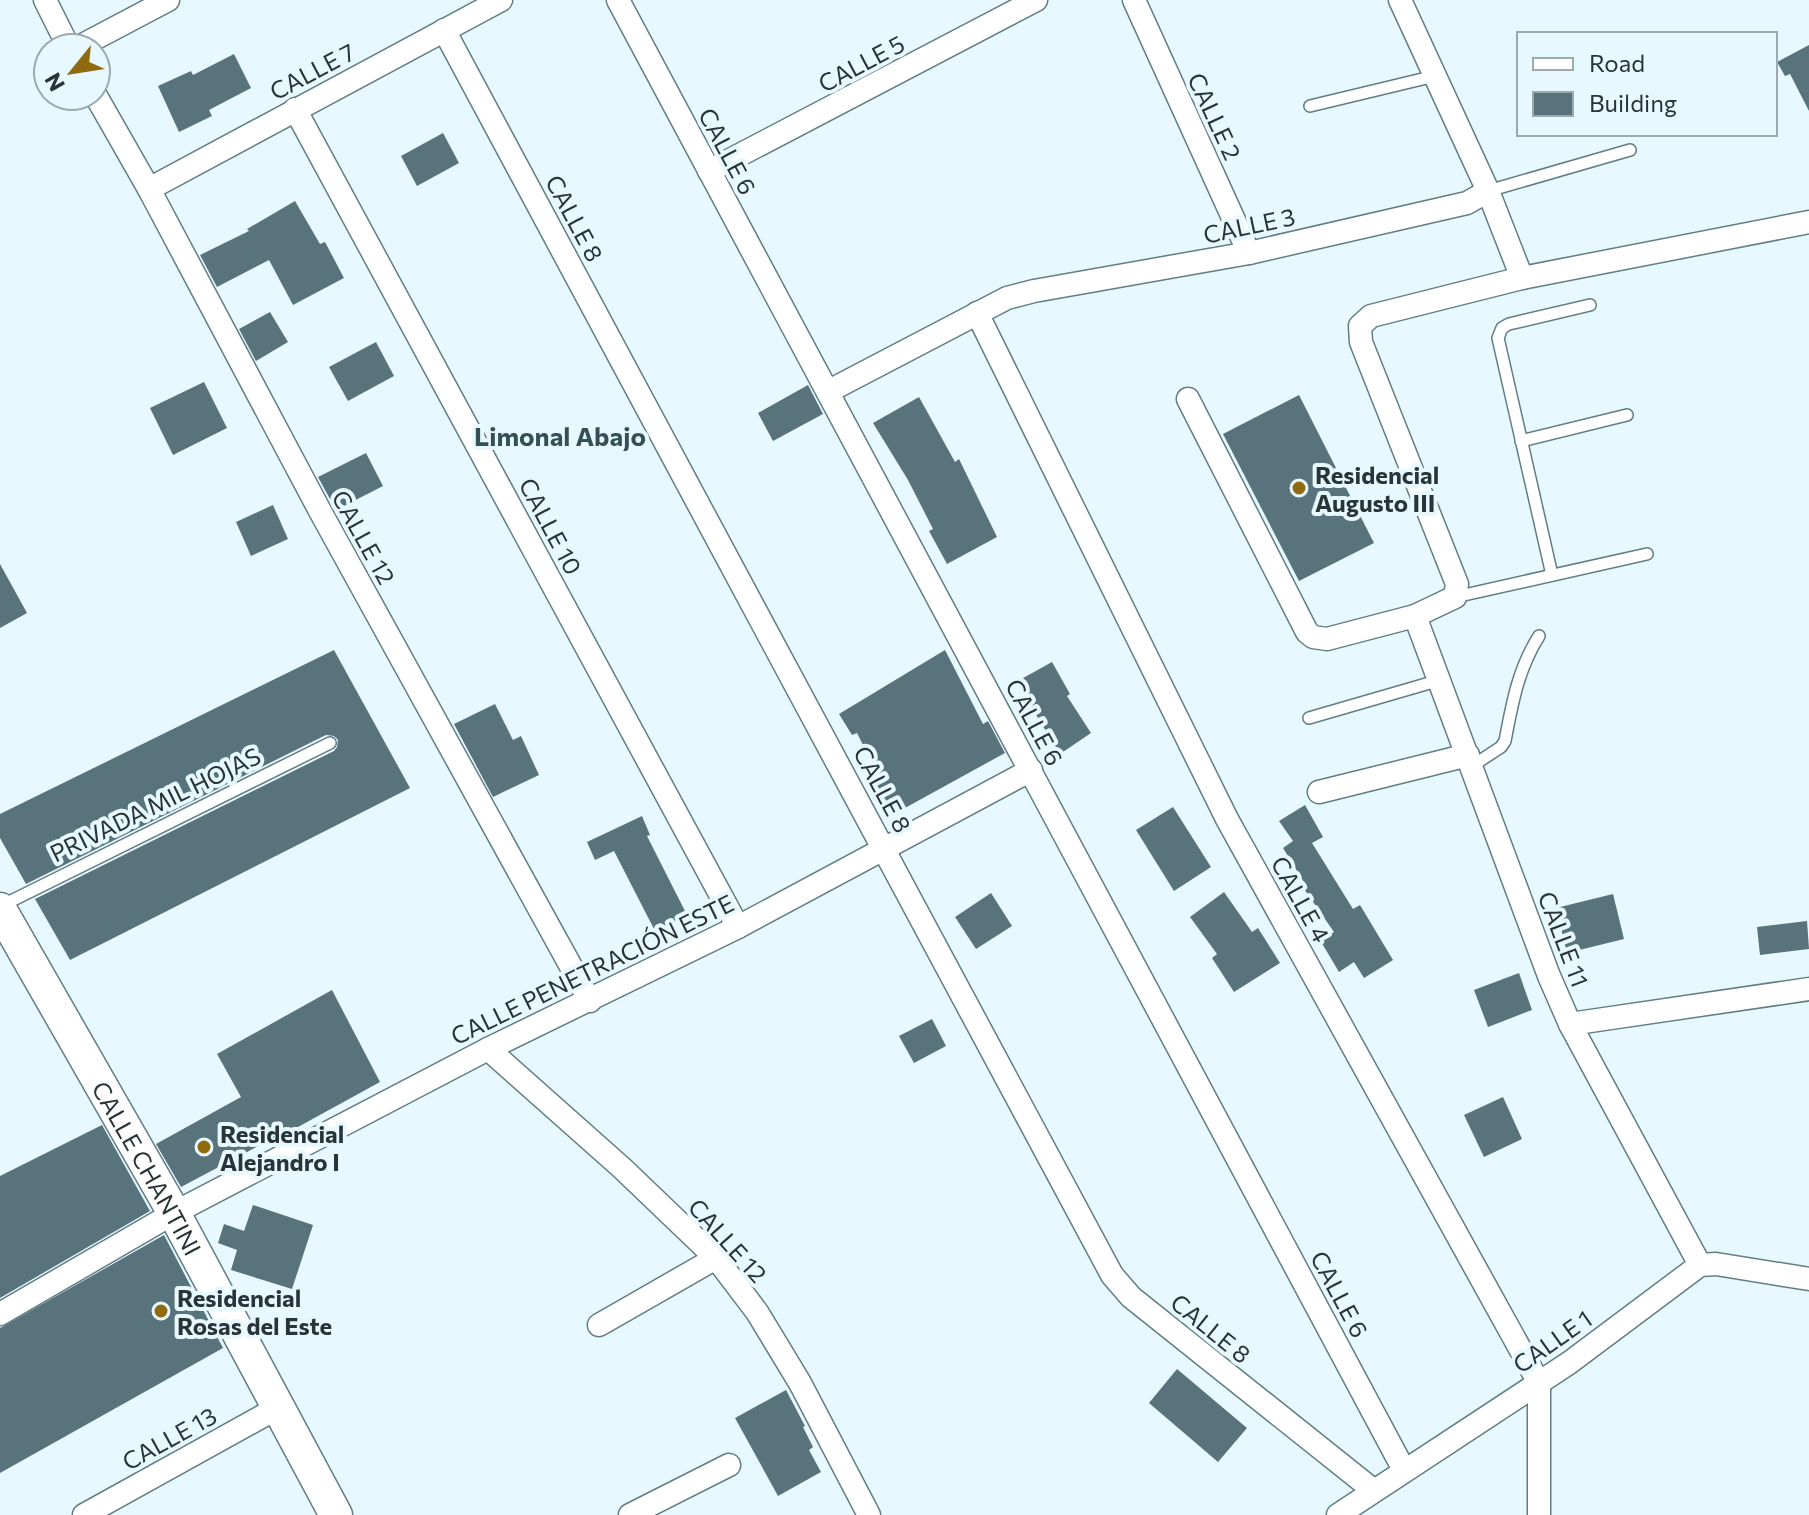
<svg xmlns="http://www.w3.org/2000/svg" width="1809" height="1515" viewBox="0 0 1809 1515" font-family="Commissioner,sans-serif">
<style>
.building{fill:#58737b}
.lines{fill:none;stroke-linecap:round;stroke-linejoin:round}
.lane-casing{stroke:#617d85;stroke-width:14}
.street-casing{stroke:#617d85;stroke-width:25}
.secondary-casing{stroke:#617d85;stroke-width:35}
.lane{stroke:#fff;stroke-width:11}
.street{stroke:#fff;stroke-width:22}
.secondary{stroke:#fff;stroke-width:32}
.poi-dot{fill:#8f6a0e;stroke:#e7f9fe;stroke-width:3}
.labels{text-anchor:middle;dominant-baseline:central;stroke-width:8;stroke-linejoin:round;paint-order:stroke}
.street-label{font-size:24px;fill:#283437;stroke:#e7f9fe}
.poi-label{font-size:24px;font-weight:bold;fill:#283437;stroke:#e7f9fe;text-anchor:start}
.neighbourhood-label{font-size:26px;font-weight:bold;fill:#354f56;stroke:#e7f9fe}
</style>
<rect width="100%" height="100%" fill="#e7f9fe"/>
<!-- building -->
<g class="building">
<path d="M1809,45v66l-19,-37 -5,2 -8,-14z"/>
<path d="M234,54l17,34 -42,22 3,6 -33,16 -21,-46 33,-15 2,4z"/>
<path d="M443,133l16,30 -42,23 -16,-30z"/>
<path d="M295,201l25,43 5,-2 19,36 -51,27 -24,-45 -52,27 -17,-32 49,-24 -2,-2z"/>
<path d="M270,312l18,30 -32,19 -17,-32z"/>
<path d="M376,342l18,34 -46,25 -19,-34z"/>
<path d="M204,382l23,46 -54,27 -23,-47z"/>
<path d="M808,385l15,29 -50,27 -15,-28z"/>
<path d="M1299,395l75,148 -75,38 -76,-147z"/>
<path d="M919,397l36,65 4,-3 38,78 -50,27 -18,-33 4,-2 -25,-49 -35,-57z"/>
<path d="M366,453l17,33 -47,24 -18,-33z"/>
<path d="M273,505l15,34 -37,17 -15,-34z"/>
<path d="M0,564l27,49 -27,15z"/>
<path d="M334,650l76,138 -340,172 -35,-61 299,-148 3,-4 1,-7 -4,-4 -8,-1 -300,149 -26,-46v-24z"/>
<path d="M945,650l38,74 5,-3 17,32 -111,61 -20,-34 5,-3 -22,-44 -5,2 -13,-21z"/>
<path d="M1052,662l18,32 -3,2 24,37 -31,21 -44,-72z"/>
<path d="M495,704l18,36 8,-4 18,39 -46,22 -39,-73z"/>
<path d="M1305,805l18,32 -11,6 41,66 7,-4 33,55 -29,18 -10,-16 -15,10 -19,-32 14,-8 -32,-46 3,-2 -22,-36 10,-7 -14,-20z"/>
<path d="M1173,807l38,60 -37,24 -38,-61z"/>
<path d="M642,816l8,19 -3,1 40,79 -32,16 -41,-80 -19,9 -8,-18z"/>
<path d="M1224,892l28,40 6,-4 22,35 -46,29 -22,-34 5,-4 -27,-37z"/>
<path d="M991,893l21,33 -36,23 -21,-32z"/>
<path d="M1613,894l11,45 -57,14 -11,-45z"/>
<path d="M1807,921l2,28 -49,6 -3,-28z"/>
<path d="M1519,973l13,37 -44,17 -14,-37z"/>
<path d="M332,990l48,92 -113,62 -1,-2 -85,45 -25,-43 85,-47 -24,-43z"/>
<path d="M932,1019l14,27 -32,17 -15,-27z"/>
<path d="M1503,1097l19,42 -38,18 -20,-42z"/>
<path d="M102,1125l48,86 -150,87v-122z"/>
<path d="M253,1205l60,20 -21,64 -61,-19 6,-20 -19,-7 6,-19 20,7z"/>
<path d="M164,1235l59,113 -223,125v-145z"/>
<path d="M1177,1369l70,59 -29,34 -69,-59z"/>
<path d="M786,1390l19,36 -2,1 10,20 -4,3 12,22 -43,24 -43,-78z"/>
</g>
<g class="lines">
<!-- lane casing -->
<g class="lane-casing">
<g id="lane">
<path d="M1310,106l125,-30"/>
<path d="M1488,191l142,-41"/>
<path d="M1521,441l106,-26"/>
<path d="M1552,575l-54,-237 4,-10 7,-4 81,-19"/>
<path d="M1455,597l192,-43"/>
<path d="M1309,718l131,-38"/>
<path d="M1472,766l29,-19 4,-6c7,-37 13,-72 34,-105"/>
<path d="M1,906l329,-163"/>
</g>
</g>
<!-- street casing -->
<g class="street-casing">
<g id="street">
<path d="M45,0l24,48"/>
<path d="M618,0l786,1470"/>
<path d="M1134,0l115,253"/>
<path d="M444,30l668,1245 19,22 242,193"/>
<path d="M77,48l91,-48"/>
<path d="M96,96l53,93 171,322 270,490"/>
<path d="M295,109l443,818"/>
<path d="M709,171l327,-171"/>
<path d="M149,189l352,-189"/>
<path d="M1488,191l34,87"/>
<path d="M977,313l250,506 312,564v132"/>
<path d="M829,391l178,-93 27,-7 215,-38 218,-50 21,-12 -88,-191"/>
<path d="M1188,399l119,233 6,5 14,2 88,-23 40,-19 2,-13 -96,-242 -1,-16 11,-10 151,-38 287,-56"/>
<path d="M1415,616l134,360 21,48 130,241"/>
<path d="M1319,792l149,-37"/>
<path d="M1570,1024l239,-35"/>
<path d="M488,1049l134,119 94,90 41,54 43,71 69,132"/>
<path d="M0,1314l174,-101 314,-164 250,-122 293,-157"/>
<path d="M599,1325l117,-67"/>
<path d="M84,1515l195,-108"/>
<path d="M630,1515l99,-50"/>
<path d="M1338,1515l231,-152 131,-98 16,-1 93,15"/>
</g>
</g>
<!-- secondary casing -->
<g class="secondary-casing">
<g id="secondary">
<path id="s1" d="M0,909l174,304 162,302"/>
</g>
</g>
<!-- lane -->
<use href="#lane" class="lane"/>
<!-- street -->
<use href="#street" class="street"/>
<!-- secondary -->
<use href="#secondary" class="secondary"/>
</g>
<!-- markers -->
<g class="poi-dot">
<circle cx="1299" cy="488" r="8"/>
<circle cx="204" cy="1147" r="8"/>
<circle cx="161" cy="1311" r="8"/>
</g>
<g class="labels">
<!-- street labels -->
<g class="street-label">
<text transform="translate(861 63) rotate(-28)">CALLE 5</text>
<text transform="translate(312 71) rotate(-28)">CALLE 7</text>
<text transform="translate(1215 116) rotate(65)">CALLE 2</text>
<text transform="translate(728 151) rotate(62)">CALLE 6</text>
<text transform="translate(575 218) rotate(62)">CALLE 8</text>
<text transform="translate(1249 225) rotate(-12)">CALLE 3</text>
<text transform="translate(551 526) rotate(62)">CALLE 10</text>
<text transform="translate(364 537) rotate(61)">CALLE 12</text>
<text transform="translate(1035 722) rotate(62)">CALLE 6</text>
<text transform="translate(883 789) rotate(62)">CALLE 8</text>
<text transform="translate(155 804) rotate(-26)">PRIVADA MIL HOJAS</text>
<text transform="translate(1301 899) rotate(61)">CALLE 4</text>
<text transform="translate(1564 939) rotate(69)">CALLE 11</text>
<text transform="translate(592 969) rotate(-26)">CALLE PENETRACIÓN ESTE</text>
<text stroke="none"><textPath href="#s1" startOffset="298">CALLE CHANTINI</textPath></text>
<text transform="translate(728 1240) rotate(48)">CALLE 12</text>
<text transform="translate(1340 1294) rotate(62)">CALLE 6</text>
<text transform="translate(1211 1328) rotate(39)">CALLE 8</text>
<text transform="translate(1552 1341) rotate(-35)">CALLE 1</text>
<text transform="translate(169 1438) rotate(-29)">CALLE 13</text>
</g>
<!-- poi labels -->
<g class="poi-label">
<text x="1315" y="474">Residencial<tspan x="1315" dy="28">Augusto III</tspan></text>
<text x="220" y="1133">Residencial<tspan x="220" dy="28">Alejandro I</tspan></text>
<text x="177" y="1297">Residencial<tspan x="177" dy="28">Rosas del Este</tspan></text>
</g>
<!-- neighbourhood labels -->
<g class="neighbourhood-label">
<text x="560" y="435">Limonal Abajo</text>
</g>
</g>
<!-- legend -->
<rect x="1517" y="32" width="260" height="104" fill="#e7f9fe" stroke="#9baaae" stroke-width="2"/>
<rect x="1533" y="58" width="40" height="12" fill="#ffffff" stroke="#9baaae" stroke-width="2"/>
<text x="1589" y="72" font-size="24" fill="#283437">Road</text>
<rect x="1533" y="92" width="40" height="24" fill="#58737b" stroke="#9baaae" stroke-width="2"/>
<text x="1589" y="112" font-size="24" fill="#283437">Building</text>
<!-- north arrow -->
<g transform="translate(72 72) rotate(240)"><circle r="38" fill="#e7f9fe" stroke="#9baaae" stroke-width="2"/>
<path d="M0-6L14 30L0 20L-14 30Z" fill="#8f6a0e"/>
<text y="-12" font-size="22" font-weight="bold" text-anchor="middle" fill="#283437">N</text>
</g>
</svg>
